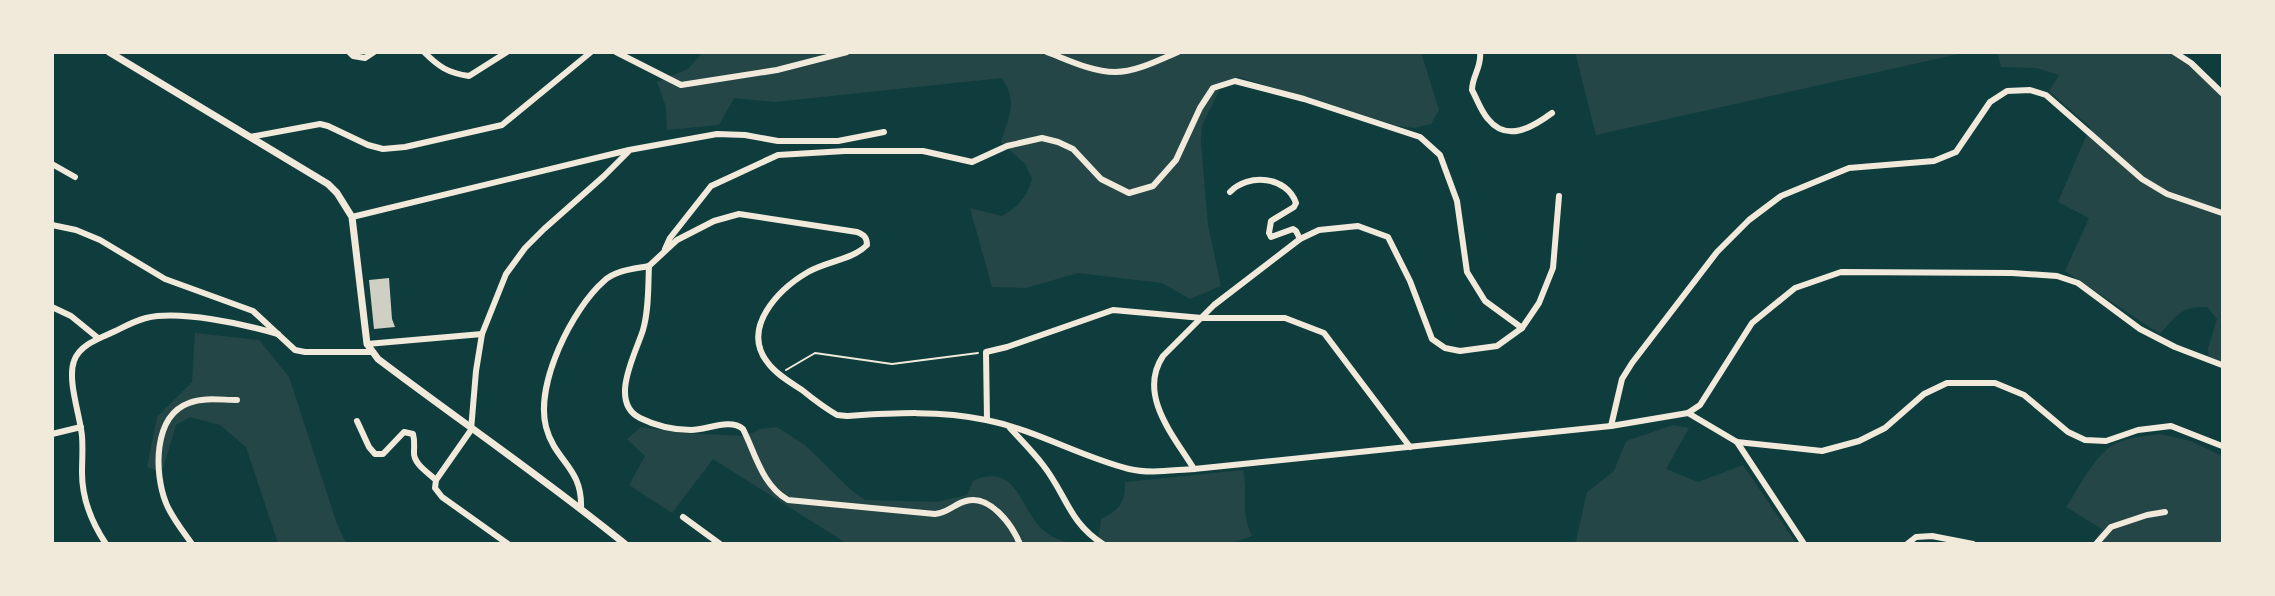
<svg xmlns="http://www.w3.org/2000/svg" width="2275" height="596" viewBox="0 0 2275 596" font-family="Rubik,sans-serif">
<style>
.green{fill:#244646}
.building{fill:#cfcfc3}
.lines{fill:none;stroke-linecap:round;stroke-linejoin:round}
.path{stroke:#f1e9da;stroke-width:2}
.minor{stroke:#f1e9da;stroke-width:6}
.tertiary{stroke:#f1e9da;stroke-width:7}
</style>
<rect width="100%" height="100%" fill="#0f3d3e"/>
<!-- green -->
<g class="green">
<path d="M703,52h718l18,58 -8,14 -17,4 -16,-2 -159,-49 -16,5 -21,44 -1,16 7,83 13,61 -31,13 -28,-16 -84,-10 -52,15 -34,-1 -22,-79 32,8c17,-10 24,-18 30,-37l-7,-15 -24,-22c8,-26 17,-39 1,-64l-228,24 -40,-4 -15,27 -52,5 -1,-23 -9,-25 31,-13z"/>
<path d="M1575,52h388v1l-367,82z"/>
<path d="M1991,53h187l44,37v274l-13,-5 -1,-11 9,-29 -10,-12c-26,-1 -31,9 -47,27l-95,-63 24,-53 -31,-16 32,-75 -41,-36 10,-16 -23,-7 -35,-1 -3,-12z"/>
<path d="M195,333l64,7 30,37 48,147 9,19h-68l-32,-96 -26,-22 -30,-8 -14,8 -14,47 -15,-5 10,-50 35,-35z"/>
<path d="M1673,425l16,3 -23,41 32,13 45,-17 53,78h-224l4,-2 11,-49 27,-21 12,-30z"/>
<path d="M641,427l41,6 64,3 14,-7 17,-2 28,18 47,46 13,9 72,2 30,-7 6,-14c45,-20 47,30 71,50 7,6 17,9 25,12h-223l-133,-84 -41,54 -43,-28 16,-29 -18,-17z"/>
<path d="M2160,434l31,7 31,15v87h-129l9,-14 -36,-22c13,-19 30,-55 51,-64 14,-6 29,-7 43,-9z"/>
<path d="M1243,470c6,27 -4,38 9,66l-23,8h-138l8,-10 2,-15c19,-10 24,-15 24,-37z"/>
</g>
<!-- building -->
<path class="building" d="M389,278l3,41 3,8 -21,2 -5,-49z"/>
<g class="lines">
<!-- path -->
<path class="path" d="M786,370l29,-17 77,11 86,-11"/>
<!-- minor -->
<g class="minor">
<path d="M349,52l4,4 12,2 9,-6"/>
<path d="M424,52c15,15 24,21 45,24l38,-24"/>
<path d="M616,52l65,33 96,-15 70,-18"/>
<path d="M1047,52c21,8 45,20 68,20 21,0 44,-12 63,-20"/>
<path d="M1480,52c2,15 -8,24 -8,38 5,9 9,21 16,29 19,24 45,8 64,-6"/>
<path d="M2174,52l17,11 31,30"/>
<path d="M250,137l70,-13 8,2 40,19 15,4 22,-2 97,-22 89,-73"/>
<path d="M52,164l23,13"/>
<path d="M1230,192c18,-19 57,-16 66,11l-2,4 -23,14 -2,12 2,4 22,-8 3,2 4,8"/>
<path d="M352,217l277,-67 88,-16 28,1 33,6h60l46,-9"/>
<path d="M52,225l24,5 24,10 65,39 88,32 42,39 10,2h66"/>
<path d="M665,249l5,-11 41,-52 67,-31 67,-4h78l49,11 35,-16 35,-8 16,4 15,7 28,30 28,14 24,-7 23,-26 24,-52 13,-20 22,-7 69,18 116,38 20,18 17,46 10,71 18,29 37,27"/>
<path d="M649,266l28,-26 37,-19 25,-7 118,18c7,3 10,5 10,13 -15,15 -40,16 -59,27 -29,17 -68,56 -40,91 8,11 22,19 34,27 11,9 23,18 35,25l10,1c47,-3 93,-6 139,4 50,10 95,37 143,49 21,5 44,1 65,0l417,-43 77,-13 12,-8 52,-82 43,-35 46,-16 171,1 45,3 21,7 62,46 35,18 47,18"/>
<path d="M649,266c-1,21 0,43 -6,64 -7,23 -35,72 -3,88 16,8 34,12 51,12 16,0 39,-12 52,-1 13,26 19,56 45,71l147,14c13,-1 19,-10 31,-13 24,-7 46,24 54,43"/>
<path d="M52,307l19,9 27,22"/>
<path d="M367,344l115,-10"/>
<path d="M1688,413l49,29 85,9 37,-10 26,-13 39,-34 23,-11h48l29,12 44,37 17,8 21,1 32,-11 33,-4 51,20"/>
<path d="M987,420l-1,-68 21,-5 106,-37 89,8h83l39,15 86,114"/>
<path d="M357,421l12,26 6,7h8l21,-22 9,2c2,7 1,10 1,18 -1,11 13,20 22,28"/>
<path d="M1611,426l11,-47 10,-16 85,-111 32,-32 32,-24 68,-28 85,-7 22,-9 34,-50 17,-11 23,-1 16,5 96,84 25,15 55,19"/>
<path d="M1010,428c11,12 23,24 33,37 23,29 26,58 60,79"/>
<path d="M52,434l29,-7"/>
<path d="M1737,442l67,102"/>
<path d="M1194,469c-20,-33 -57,-74 -31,-113l51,-51 86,-66 19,-9 39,-4 30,11 22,44 22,58 13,9 15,3 37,-5 25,-18 17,-25 14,-35 6,-72"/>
<path d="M581,509c2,-42 -26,-47 -35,-82 -11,-43 26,-118 58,-146 12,-11 30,-12 45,-15"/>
<path d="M683,517l37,27"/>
<path d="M106,544c-14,-21 -24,-46 -24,-71 0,-12 1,-25 0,-37 -2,-21 -15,-56 -8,-75 5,-15 23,-22 37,-28 11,-5 23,-12 35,-15 34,-8 98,6 132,16"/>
<path d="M192,544c-9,-13 -20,-26 -26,-41 -12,-30 -13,-87 23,-100 15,-6 32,-3 48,-3"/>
<path d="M508,544l-66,-47 -7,-9 1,-8 35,-50 5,-59 6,-37 24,-60 19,-26 19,-19 60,-53 24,-24"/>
<path d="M1907,544l9,-7 16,-1 41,8"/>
<path d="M2096,544l15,-17 36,-12 18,-3"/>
</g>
<!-- tertiary -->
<path class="tertiary" d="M109,52l219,132 9,9 15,24 15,127 11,15c82,62 167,120 247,185"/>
</g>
<!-- border -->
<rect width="2275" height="596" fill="none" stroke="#f1e9da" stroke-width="108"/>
</svg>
